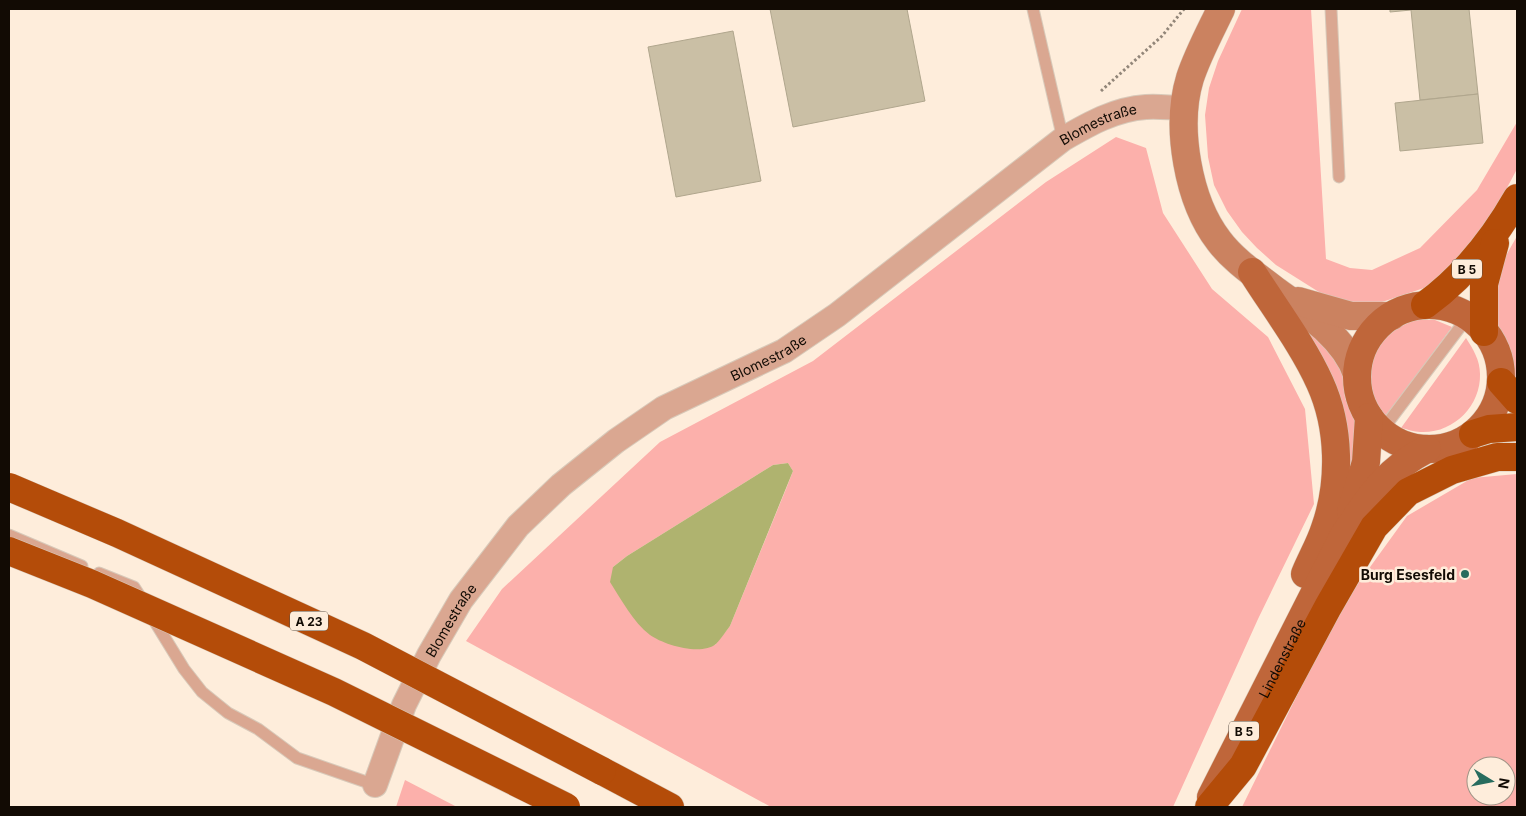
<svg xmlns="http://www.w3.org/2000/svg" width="1526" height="816" viewBox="0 0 1526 816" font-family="Inter,sans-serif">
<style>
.green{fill:#fcb0ab;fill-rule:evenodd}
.water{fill:#afb36f}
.building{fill:#cabfa5;stroke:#b0a68d}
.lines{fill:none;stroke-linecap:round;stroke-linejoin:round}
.lane-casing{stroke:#d8c9b9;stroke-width:13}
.street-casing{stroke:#d8c9b9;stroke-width:26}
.secondary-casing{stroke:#d8c9b9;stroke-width:29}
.primary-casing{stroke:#d8c9b9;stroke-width:29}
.highway-casing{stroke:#d8c9b9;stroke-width:29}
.path{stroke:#928679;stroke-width:3;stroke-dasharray:2.5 2.5;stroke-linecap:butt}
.lane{stroke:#daa791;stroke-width:11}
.street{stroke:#daa791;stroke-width:24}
.secondary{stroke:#cb8260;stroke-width:28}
.primary{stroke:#bf663a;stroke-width:28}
.highway{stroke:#b44c09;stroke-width:28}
.highway-bridge-casing{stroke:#d8c9b9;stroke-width:29;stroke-linecap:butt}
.highway-bridge{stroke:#b44c09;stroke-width:28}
.poi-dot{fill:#286c5e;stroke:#feeddb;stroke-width:2}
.labels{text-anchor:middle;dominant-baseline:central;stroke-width:5;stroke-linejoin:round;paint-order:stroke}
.shield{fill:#feeddb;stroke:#594f44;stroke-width:1}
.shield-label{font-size:12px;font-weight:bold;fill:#120b04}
.street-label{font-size:14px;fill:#120b04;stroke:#feeddb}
.poi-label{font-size:14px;font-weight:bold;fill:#120b04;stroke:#feeddb;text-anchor:end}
</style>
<rect width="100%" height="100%" fill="#feeddb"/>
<!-- green -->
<g class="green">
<path d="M1242,9h69l15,250 24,9 22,2 48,-22 57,-58 40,-68v47l-32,60 -19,28 -42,31 -42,14 -15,3 -37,-6 -54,-34 -19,-17 -15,-16 -15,-21 -13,-26 -6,-28 -3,-42 4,-27 9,-27z"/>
<path d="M1116,137l30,11 17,65 49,76 56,48 37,72 9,95 -56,115 -85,188h-402l-305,-166 36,-52 158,-147 153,-81 233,-179zM788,463l5,8 -7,18 -56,137 -15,19 -102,-78 14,-11 146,-91z"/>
<path d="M1517,236v151c-11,-18 -28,-76 -25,-98 2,-14 18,-40 25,-53z"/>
<path d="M1417,320h18l17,7 -66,90c-32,-40 -19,-82 31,-97z"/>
<path d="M1298,323l26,19 19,28 2,28 10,24 2,15 -5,42z"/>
<path d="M1466,338c7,11 14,22 14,36 1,32 -27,60 -60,58 -6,0 -13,-3 -19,-4z"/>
<path d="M1517,474v333h-275l97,-197 68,-94 65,-38zM1476,766h30v30h-30z"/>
<path d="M405,780l52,27h-61z"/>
</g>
<!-- water -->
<path class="water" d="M788,463l5,8 -63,155c-4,5 -9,13 -14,18 -15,12 -52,1 -66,-9 -17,-13 -29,-36 -40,-53l3,-15 14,-11 146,-91z"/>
<!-- building -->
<g class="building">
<path d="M770,9h137l18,92 -132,26z"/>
<path d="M1390,9h79l9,85 -58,6 -9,-90 -21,2z"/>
<path d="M733,31l28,150 -85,16 -28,-150z"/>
<path d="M1478,94l5,49 -83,8 -5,-48z"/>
</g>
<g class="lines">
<!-- lane casing -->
<g class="lane-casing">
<g id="lane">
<path d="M1033,9l30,130"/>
<path d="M1331,9l8,168"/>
<path d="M1374,441l105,-139"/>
<path d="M9,535l73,31"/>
<path d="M99,573l35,14 9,14"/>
<path d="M152,617l32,52 18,23 26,21 30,16 39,29 78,27"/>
</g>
</g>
<!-- street casing -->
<g class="street-casing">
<g id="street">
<path id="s1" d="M375,785l29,-80 25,-50 32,-55 57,-74 43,-41 55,-44 48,-33 120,-57 53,-36 226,-176c26,-15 52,-30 83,-32 13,-1 26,1 39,1"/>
</g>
</g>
<!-- secondary casing -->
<g class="secondary-casing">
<g id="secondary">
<path d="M1221,9c-11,23 -23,45 -31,69 -15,49 -2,123 29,163 15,20 38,35 57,50 30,21 69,47 81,83"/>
<path d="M1298,301l53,15h41"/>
</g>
</g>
<!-- primary casing -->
<g class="primary-casing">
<g id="primary">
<path d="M1252,272c22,35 51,73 68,111 20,44 21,100 5,145 -5,16 -14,31 -20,46"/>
<circle cx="1429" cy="377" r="72"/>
<path d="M1351,512l15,-50 3,-45"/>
<path id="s2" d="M1211,797l133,-262c25,-37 42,-65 83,-86"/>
</g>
</g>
<!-- highway casing -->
<g class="highway-casing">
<g id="highway">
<path d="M1425,305c40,-29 68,-65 92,-107"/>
<path d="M1484,332v-48l11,-41"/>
<path d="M1501,382l16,18"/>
<path d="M1473,434l16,-5 28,-2"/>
<path d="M602,771l68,36"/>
<path d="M1209,807l34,-41 85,-159 46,-80 34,-35 44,-22 45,-13h20"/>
</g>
</g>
<!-- path -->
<path class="path" d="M1101,91l61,-55 22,-27"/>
<!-- lane -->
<use href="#lane" class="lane"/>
<!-- street -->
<use href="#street" class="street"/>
<!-- secondary -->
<use href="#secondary" class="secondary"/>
<!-- primary -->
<use href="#primary" class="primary"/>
<!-- highway -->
<use href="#highway" class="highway"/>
<!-- highway-bridge casing -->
<g class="highway-bridge-casing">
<g id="highway-bridge">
<path d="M9,487l108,46 246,113 239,125"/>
<path d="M9,551l83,33 242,108 232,115"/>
</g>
</g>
<!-- highway-bridge -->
<use href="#highway-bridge" class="highway-bridge"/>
</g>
<!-- markers -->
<circle class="poi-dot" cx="1465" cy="574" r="5"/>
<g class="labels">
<!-- shield labels -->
<g class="shield">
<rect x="1452" y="259.5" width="30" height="19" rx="4"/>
<rect x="290" y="611.5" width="38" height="19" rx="4"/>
<rect x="1229" y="721.5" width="30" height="19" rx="4"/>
</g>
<g class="shield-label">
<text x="1467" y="269">B 5</text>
<text x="309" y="621">A 23</text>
<text x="1244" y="731">B 5</text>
</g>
<!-- street labels -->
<g class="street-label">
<text stroke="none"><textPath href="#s1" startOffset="1008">Blomestraße</textPath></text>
<text stroke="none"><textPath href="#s1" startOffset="602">Blomestraße</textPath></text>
<text stroke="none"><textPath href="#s1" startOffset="182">Blomestraße</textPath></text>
<text stroke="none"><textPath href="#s2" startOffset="156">Lindenstraße</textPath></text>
</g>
<!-- poi labels -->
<g class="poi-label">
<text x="1455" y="574">Burg Esesfeld</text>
</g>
</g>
<!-- border -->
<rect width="1526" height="816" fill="none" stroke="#120b04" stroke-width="20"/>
<!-- north arrow -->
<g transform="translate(1491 781) rotate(100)"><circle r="24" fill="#feeddb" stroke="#a09385"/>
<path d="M0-4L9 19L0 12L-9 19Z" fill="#286c5e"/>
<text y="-8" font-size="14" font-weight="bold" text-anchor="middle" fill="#120b04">N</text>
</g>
</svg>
